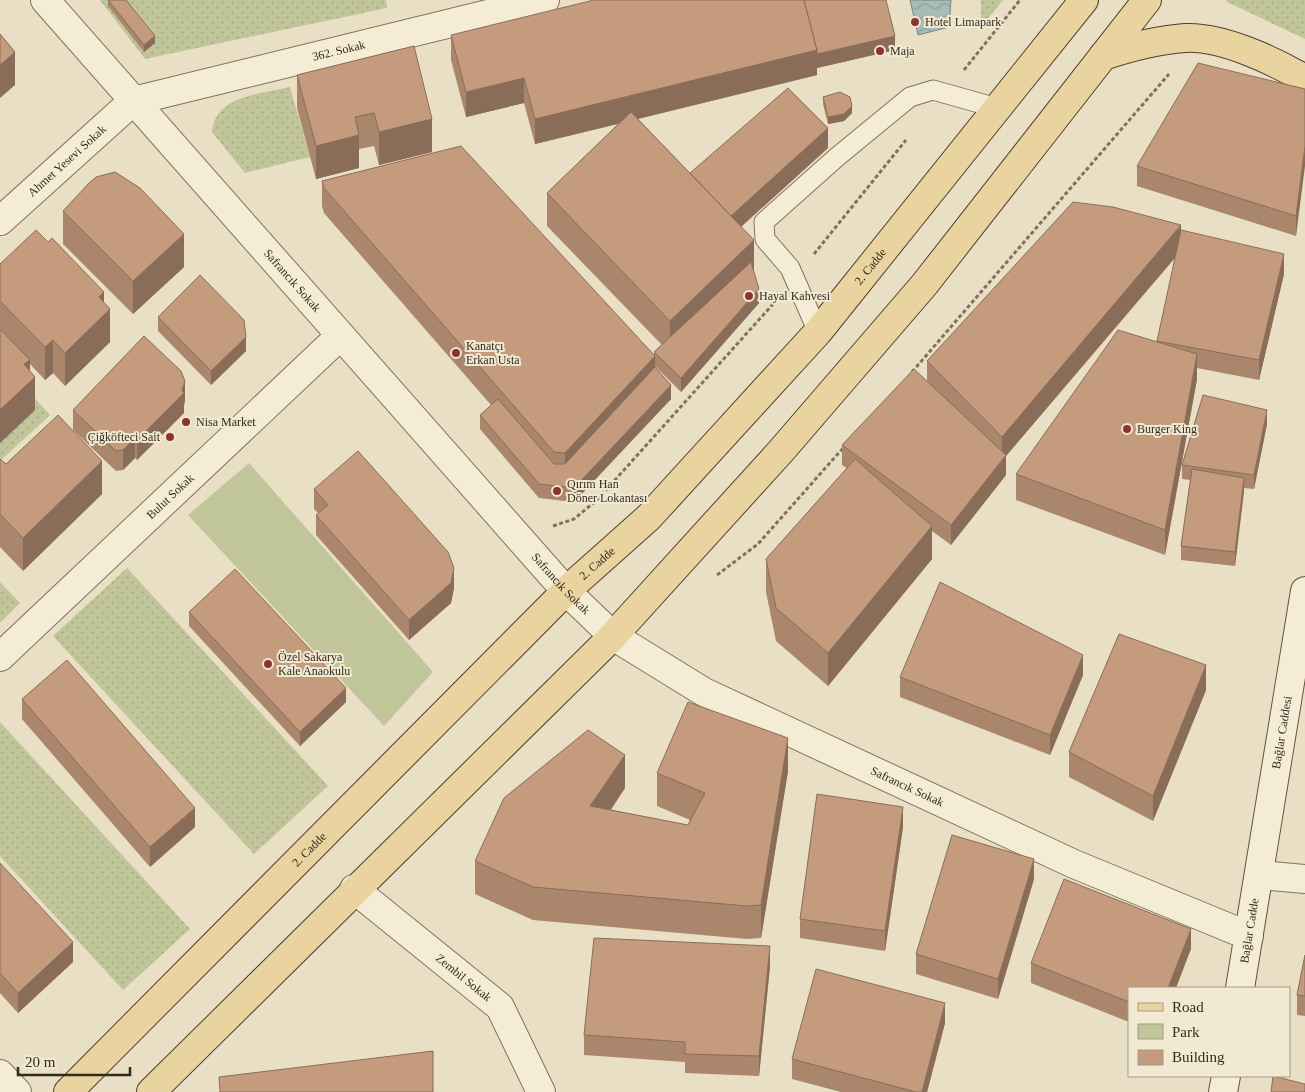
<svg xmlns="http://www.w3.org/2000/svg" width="1305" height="1092" viewBox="0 0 1305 1092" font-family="'Times New Roman',serif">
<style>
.grass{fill:url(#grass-dots)}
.park{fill:#c0c699}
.water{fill:url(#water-waves);stroke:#6d8a83}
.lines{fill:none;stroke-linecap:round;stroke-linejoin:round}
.lane-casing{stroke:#82715c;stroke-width:21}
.street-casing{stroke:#82715c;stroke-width:30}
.secondary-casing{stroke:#63523f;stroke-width:30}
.primary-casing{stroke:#503f30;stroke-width:30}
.path{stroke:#82715c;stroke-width:3;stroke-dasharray:4 2.5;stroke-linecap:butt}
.lane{stroke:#f5ecd6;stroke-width:19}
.street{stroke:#f5ecd6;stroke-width:28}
.secondary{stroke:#f5ecd6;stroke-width:28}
.primary{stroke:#e9d39f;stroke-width:28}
.wall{fill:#a9866c}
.shaded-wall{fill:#896d58}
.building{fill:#c49c7d;stroke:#896d58}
.poi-dot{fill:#8b3332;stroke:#f1e9d2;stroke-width:2}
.labels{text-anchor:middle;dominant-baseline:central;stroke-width:4;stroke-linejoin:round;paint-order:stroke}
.poi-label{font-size:12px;fill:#33291f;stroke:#f1e9d2;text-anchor:start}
.street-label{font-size:12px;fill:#33291f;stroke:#f1e9d2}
</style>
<defs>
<pattern id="grass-dots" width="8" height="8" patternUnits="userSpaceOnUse" patternTransform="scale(1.25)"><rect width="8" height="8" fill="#c0c699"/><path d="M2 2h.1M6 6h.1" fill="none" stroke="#a5aa83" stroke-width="1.8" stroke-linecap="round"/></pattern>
<pattern id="water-waves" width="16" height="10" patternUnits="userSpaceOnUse" patternTransform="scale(1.25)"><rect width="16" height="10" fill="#a5bdb6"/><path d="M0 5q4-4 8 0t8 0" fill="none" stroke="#8ea29c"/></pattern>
</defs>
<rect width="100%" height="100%" fill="#e9dfc4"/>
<!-- grass -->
<g class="grass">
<path d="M100,0h286l1,8 -242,51z"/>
<path d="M981,0h22l-22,27z"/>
<path d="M1226,0h79v39l-78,-37z"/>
<path d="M290,87l20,70 -65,16 -33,-41c3,-37 50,-38 78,-45z"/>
<path d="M30,393l20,22 -50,46v-18l35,-33z"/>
<path d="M127,568l201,218 -74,68 -201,-218z"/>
<path d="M0,582l20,21 -20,20z"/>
<path d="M0,722l190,207 -67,61 -123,-134z"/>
</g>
<!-- park -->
<path class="park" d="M249,463l184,209 -49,54 -196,-211z"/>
<!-- water -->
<path class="water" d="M910,0h41l-2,27 -31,8z"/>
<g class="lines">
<!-- lane casing -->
<g class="lane-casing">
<path id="lane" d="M818,332l-28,-64 -25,-29 -1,-17 73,-65 73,-60 23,-7 64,18"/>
</g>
<!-- street casing -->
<g class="street-casing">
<g id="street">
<path id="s1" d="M45,0l521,591 47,45 91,56 370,172 175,72"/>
<path id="s2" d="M0,221l133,-120 412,-101"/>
<path id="s3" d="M0,657l340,-321"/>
<path d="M1260,875l45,4"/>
<path id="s4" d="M354,889l146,118 41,85"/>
<path d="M0,1074l17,18"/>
</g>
</g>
<!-- secondary casing -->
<g class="secondary-casing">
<g id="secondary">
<path id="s5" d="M1240,988l65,-397"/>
<path d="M1223,1092l3,-16"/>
</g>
</g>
<!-- primary casing -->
<g class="primary-casing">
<g id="primary">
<path d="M1103,56c27,-9 54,-16 82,-18 37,-2 89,23 120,41"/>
<path id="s6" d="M68,1092l498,-501 83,-74 169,-185 266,-332"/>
<path d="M151,1092l462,-456 168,-185 143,-166 223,-285"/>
</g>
</g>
<!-- path -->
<g class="path">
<path d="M964,70l56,-70"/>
<path d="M814,254l92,-114"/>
<path d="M912,372l257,-298"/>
<path d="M553,526l21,-7 23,-19 177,-197"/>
<path d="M717,575l41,-31 86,-97"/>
</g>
<!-- lane -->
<use href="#lane" class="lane"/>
<!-- street -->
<use href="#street" class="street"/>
<!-- secondary -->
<use href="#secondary" class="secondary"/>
<!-- primary -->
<use href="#primary" class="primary"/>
</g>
<!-- wall -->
<g class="wall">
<path d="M108,0h18l29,43 -11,9 -36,-46z"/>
<path d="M451,35l444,15 -78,18v7l-179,44 52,54 138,-25 -87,79 13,44 5,32 -78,89 -26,-26 16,33 -97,103 -35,-4 -59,-69v-14l11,-10 -167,-192 -2,-7v-25l332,174v-3l8,-7 -115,-119v-33l71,-69 -83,20 -11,-41 -58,14 -15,-57z"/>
<path d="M414,46l18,106 -53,13 -5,-19 -15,3v19l-43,11 -19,-71v-33z"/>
<path d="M1305,89l-9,147 -159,-50v-20z"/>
<path d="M823,97l29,16 -8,8 -16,3 -5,-20z"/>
<path d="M63,211l121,56 -51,47 -70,-70z"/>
<path d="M1181,230l103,44 -25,106 -62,-12v11l-32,176 -149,-55v-26l141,-132 19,-85 -170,199v19l-55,70 -19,-14v28l-104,127 -52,-45 -10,-49v-33l81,-91 -5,-3v-20l85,-64v-20z"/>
<path d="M0,264l104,39 6,39 -45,44 -12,-13 -8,7 -15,-16v6l5,40 -35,33z"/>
<path d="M158,317l88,34 -35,34 -53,-54z"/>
<path d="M185,400l-1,5v8l-47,47 -2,-2 -12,12 -7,1 -43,-41v-20z"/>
<path d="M1267,424l-13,65 -10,-1 -9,78 -54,-6v-14l9,-66 -8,-1v-14z"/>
<path d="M0,459l6,5 96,30 -79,77 -23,-24z"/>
<path d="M314,489l140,99 -3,15 -42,37 -93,-105v-20l2,-2 -4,-4z"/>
<path d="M189,612l157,90 -46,44 -111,-120z"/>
<path d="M1083,675l-33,80 -150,-58v-20z"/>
<path d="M1206,690l-53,131 -84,-44v-25z"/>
<path d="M22,699l173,128 -45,40 -128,-148z"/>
<path d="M788,771l-27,167 -14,1 -214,-19 -58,-26v-33l150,-73 -14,22 77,15 2,-5 -33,-14v-33z"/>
<path d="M903,827l-18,124 -85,-13v-19z"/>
<path d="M0,863l73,99 -55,51 -18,-20z"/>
<path d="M1034,879l-36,120 -82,-25v-20z"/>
<path d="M1191,949l-62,39v34l-98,-39v-20z"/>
<path d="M1305,955v61l-8,-1v-20z"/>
<path d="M770,966l-11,110 -74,-3v-11l-101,-7v-20z"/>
<path d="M945,1023l-18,69h-86l-49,-13v-20z"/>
</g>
<!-- shaded-wall -->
<g class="shaded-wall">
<path d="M155,36v7l-11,9v-7z"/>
<path d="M895,36v14l-78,18v7l-282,69v-25l282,-69z"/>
<path d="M15,52v33l-15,13v-33z"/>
<path d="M524,78v25l-58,14v-25z"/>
<path d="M852,106v7l-8,8 -16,3v-7z"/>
<path d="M432,119v33l-53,13v-33z"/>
<path d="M828,128v20l-104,94v-20z"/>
<path d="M359,135v33l-43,11v-33z"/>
<path d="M1305,146v20l-9,70v-20z"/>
<path d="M1181,225v25l-175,206v19l-55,70v-20l51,-64v-24z"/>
<path d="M184,234v33l-51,47v-33z"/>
<path d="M754,240v33l-84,81v-33z"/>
<path d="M1284,254v20l-25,106v-20z"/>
<path d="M759,289v14l-78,89v-14z"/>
<path d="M104,292v23l6,-6v33l-45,44v-33l34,-56z"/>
<path d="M246,337v14l-35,34v-14z"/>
<path d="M53,340v33l-8,7v-33z"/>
<path d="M1197,354v25l-32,176v-25z"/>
<path d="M655,356v25l-90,97v-25z"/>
<path d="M30,360v22l5,-5v33l-35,33v-33l24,-46z"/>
<path d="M185,381v19l-1,5v8l-47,47v-20l45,-50z"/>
<path d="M671,385v14l-97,103v-14z"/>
<path d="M1267,410v14l-13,65v-14z"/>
<path d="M135,438v20l-12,12v-20z"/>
<path d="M102,461v33l-79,77v-33z"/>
<path d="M1244,478v14l-9,74v-14z"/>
<path d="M932,526v33l-104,127v-33z"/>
<path d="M454,568v20l-3,15 -42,37v-20z"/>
<path d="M1083,655v20l-33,80v-20z"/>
<path d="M1206,665v25l-53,131v-25z"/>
<path d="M346,688v14l-46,44v-14z"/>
<path d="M788,738v33l-27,167v-33z"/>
<path d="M625,755v33l-35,51v-33z"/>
<path d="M903,807v20l-18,124v-20z"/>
<path d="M195,808v19l-45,40v-20z"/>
<path d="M1034,859v20l-36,120v-20z"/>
<path d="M1191,929v20l-15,39h-8z"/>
<path d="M73,942v20l-55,51v-20z"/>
<path d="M770,946v20l-11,110v-20z"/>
<path d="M945,1003v20l-18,69h-5z"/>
</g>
<!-- building -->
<g class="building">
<path d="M108,0h18l29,36 -11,9z"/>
<path d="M594,0h210l13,50 -282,69 -11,-41 -58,14 -15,-57z"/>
<path d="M804,0h82l9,36 -78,18v-4z"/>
<path d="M0,34l15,18 -15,13z"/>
<path d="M414,46l18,73 -53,13 -5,-19 -19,4 4,18 -43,11 -19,-71z"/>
<path d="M1198,63l107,26v57l-9,70 -159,-50z"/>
<path d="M788,88l40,40 -97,88 -41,-43z"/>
<path d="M840,92l10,5 2,9 -8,8 -16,3 -5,-20z"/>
<path d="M631,112l123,128 -84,81 -123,-128z"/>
<path d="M461,146l194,210 -90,97 -11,-1 -230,-264 -2,-7z"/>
<path d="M115,172l25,16 44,46 -51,47 -70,-70 26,-28 7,-6z"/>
<path d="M1073,202l40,5 68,18 -179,212 -75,-76z"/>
<path d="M36,230l12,12 4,-4 52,54 -5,5 11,12 -45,44 -12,-13 -8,7 -45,-46v-37z"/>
<path d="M1181,230l103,24 -25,106 -102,-19z"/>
<path d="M751,262l8,27 -78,89 -27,-26z"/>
<path d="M200,275l44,45 2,17 -35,34 -53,-54z"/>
<path d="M0,329l30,31 -6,4 11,13 -35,33z"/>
<path d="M1118,330l79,24 -32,176 -149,-56z"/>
<path d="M144,336l37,35 4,10 -3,9 2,3 -47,47 -2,-2 -12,12 -7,1 -43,-41z"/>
<path d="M655,367l16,18 -97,103 -35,-4 -59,-69 18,-16 56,65h11z"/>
<path d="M914,369l92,86 -55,70 -109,-80z"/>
<path d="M1203,395l64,15 -13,65 -72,-10z"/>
<path d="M58,415l44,46 -79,77 -23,-24v-55l6,5z"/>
<path d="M358,451l90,101 6,16 -3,15 -42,37 -93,-105 12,-10 -14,-16z"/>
<path d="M855,459l77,67 -104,127 -52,-45 -10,-49z"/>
<path d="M1192,469l52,9 -9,74 -54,-6z"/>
<path d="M235,569l111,119 -46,44 -111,-120z"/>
<path d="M940,582l143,73 -33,80 -150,-58z"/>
<path d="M1119,634l87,31 -53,131 -84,-44z"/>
<path d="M67,660l128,148 -45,39 -128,-148z"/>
<path d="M688,702l100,36 -27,167 -14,1 -214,-19 -58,-26 29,-63 84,-68 37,25 -35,51 98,19 17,-32 -48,-20z"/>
<path d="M817,794l86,13 -18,124 -85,-12z"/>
<path d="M952,835l82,24 -36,120 -82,-25z"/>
<path d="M0,863l73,79 -55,51 -18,-20z"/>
<path d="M1064,879l127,50 -23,59h-39v14l-98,-39z"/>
<path d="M594,938l176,8 -11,110 -74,-2v-12l-101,-7z"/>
<path d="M1305,955v41l-8,-1z"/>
<path d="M816,969l129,34 -23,89h-6l-124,-33z"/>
<path d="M433,1051v41h-213l-1,-15z"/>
<path d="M1273,1076l32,8v8h-34z"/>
</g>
<!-- markers -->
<g class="poi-dot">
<circle cx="915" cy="22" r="5"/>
<circle cx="880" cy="51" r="5"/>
<circle cx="749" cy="296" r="5"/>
<circle cx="456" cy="353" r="5"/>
<circle cx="186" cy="422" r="5"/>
<circle cx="1127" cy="429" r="5"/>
<circle cx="170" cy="437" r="5"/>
<circle cx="557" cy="491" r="5"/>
<circle cx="268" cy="664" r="5"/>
</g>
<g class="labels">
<!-- poi labels -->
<g class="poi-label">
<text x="925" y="22">Hotel Limapark</text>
<text x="890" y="51">Maja</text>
<text x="759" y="296">Hayal Kahvesi</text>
<text x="466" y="346">Kanatçı<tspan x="466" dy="14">Erkan Usta</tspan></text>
<text x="196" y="422">Nisa Market</text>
<text x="1137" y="429">Burger King</text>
<text x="160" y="437" text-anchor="end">Çiğköfteci Sait</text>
<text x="567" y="484">Qırım Han<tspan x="567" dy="14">Döner Lokantası</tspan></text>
<text x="278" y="657">Özel Sakarya<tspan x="278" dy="14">Kale Anaokulu</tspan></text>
</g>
<!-- street labels -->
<g class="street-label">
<text stroke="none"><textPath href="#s2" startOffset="391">362. Sokak</textPath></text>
<text stroke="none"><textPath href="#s2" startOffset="90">Ahmet Yesevi Sokak</textPath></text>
<text stroke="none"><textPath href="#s6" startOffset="1152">2. Cadde</textPath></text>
<text stroke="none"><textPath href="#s1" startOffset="374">Safrancık Sokak</textPath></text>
<text stroke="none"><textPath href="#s3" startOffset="234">Bulut Sokak</textPath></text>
<text stroke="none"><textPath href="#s6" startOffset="748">2. Cadde</textPath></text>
<text stroke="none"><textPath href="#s1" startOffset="779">Safrancık Sokak</textPath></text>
<text stroke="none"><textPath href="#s5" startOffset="259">Bağlar Caddesi</textPath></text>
<text stroke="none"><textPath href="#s1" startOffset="1184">Safrancık Sokak</textPath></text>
<text stroke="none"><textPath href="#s6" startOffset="342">2. Cadde</textPath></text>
<text stroke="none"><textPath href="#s5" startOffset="58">Bağlar Cadde</textPath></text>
<text stroke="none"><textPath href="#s4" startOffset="141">Zembil Sokak</textPath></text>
</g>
</g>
<!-- legend -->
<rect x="1128" y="987" width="162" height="90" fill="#f1e9d2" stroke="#a59c8a"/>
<rect x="1138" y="1003" width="25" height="8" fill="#e9d39f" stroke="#a59c8a"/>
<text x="1172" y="1012" font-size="15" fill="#33291f">Road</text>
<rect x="1138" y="1024" width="25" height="15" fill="#c0c699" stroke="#a59c8a"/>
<text x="1172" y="1037" font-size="15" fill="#33291f">Park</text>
<rect x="1138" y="1050" width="25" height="15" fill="#c49c7d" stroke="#a59c8a"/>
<text x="1172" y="1062" font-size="15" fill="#33291f">Building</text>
<!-- scale -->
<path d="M18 1067v8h112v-8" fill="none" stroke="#33291f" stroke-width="2.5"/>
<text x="25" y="1067" font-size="15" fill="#33291f" stroke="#f1e9d2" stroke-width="4" paint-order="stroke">20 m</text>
</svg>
